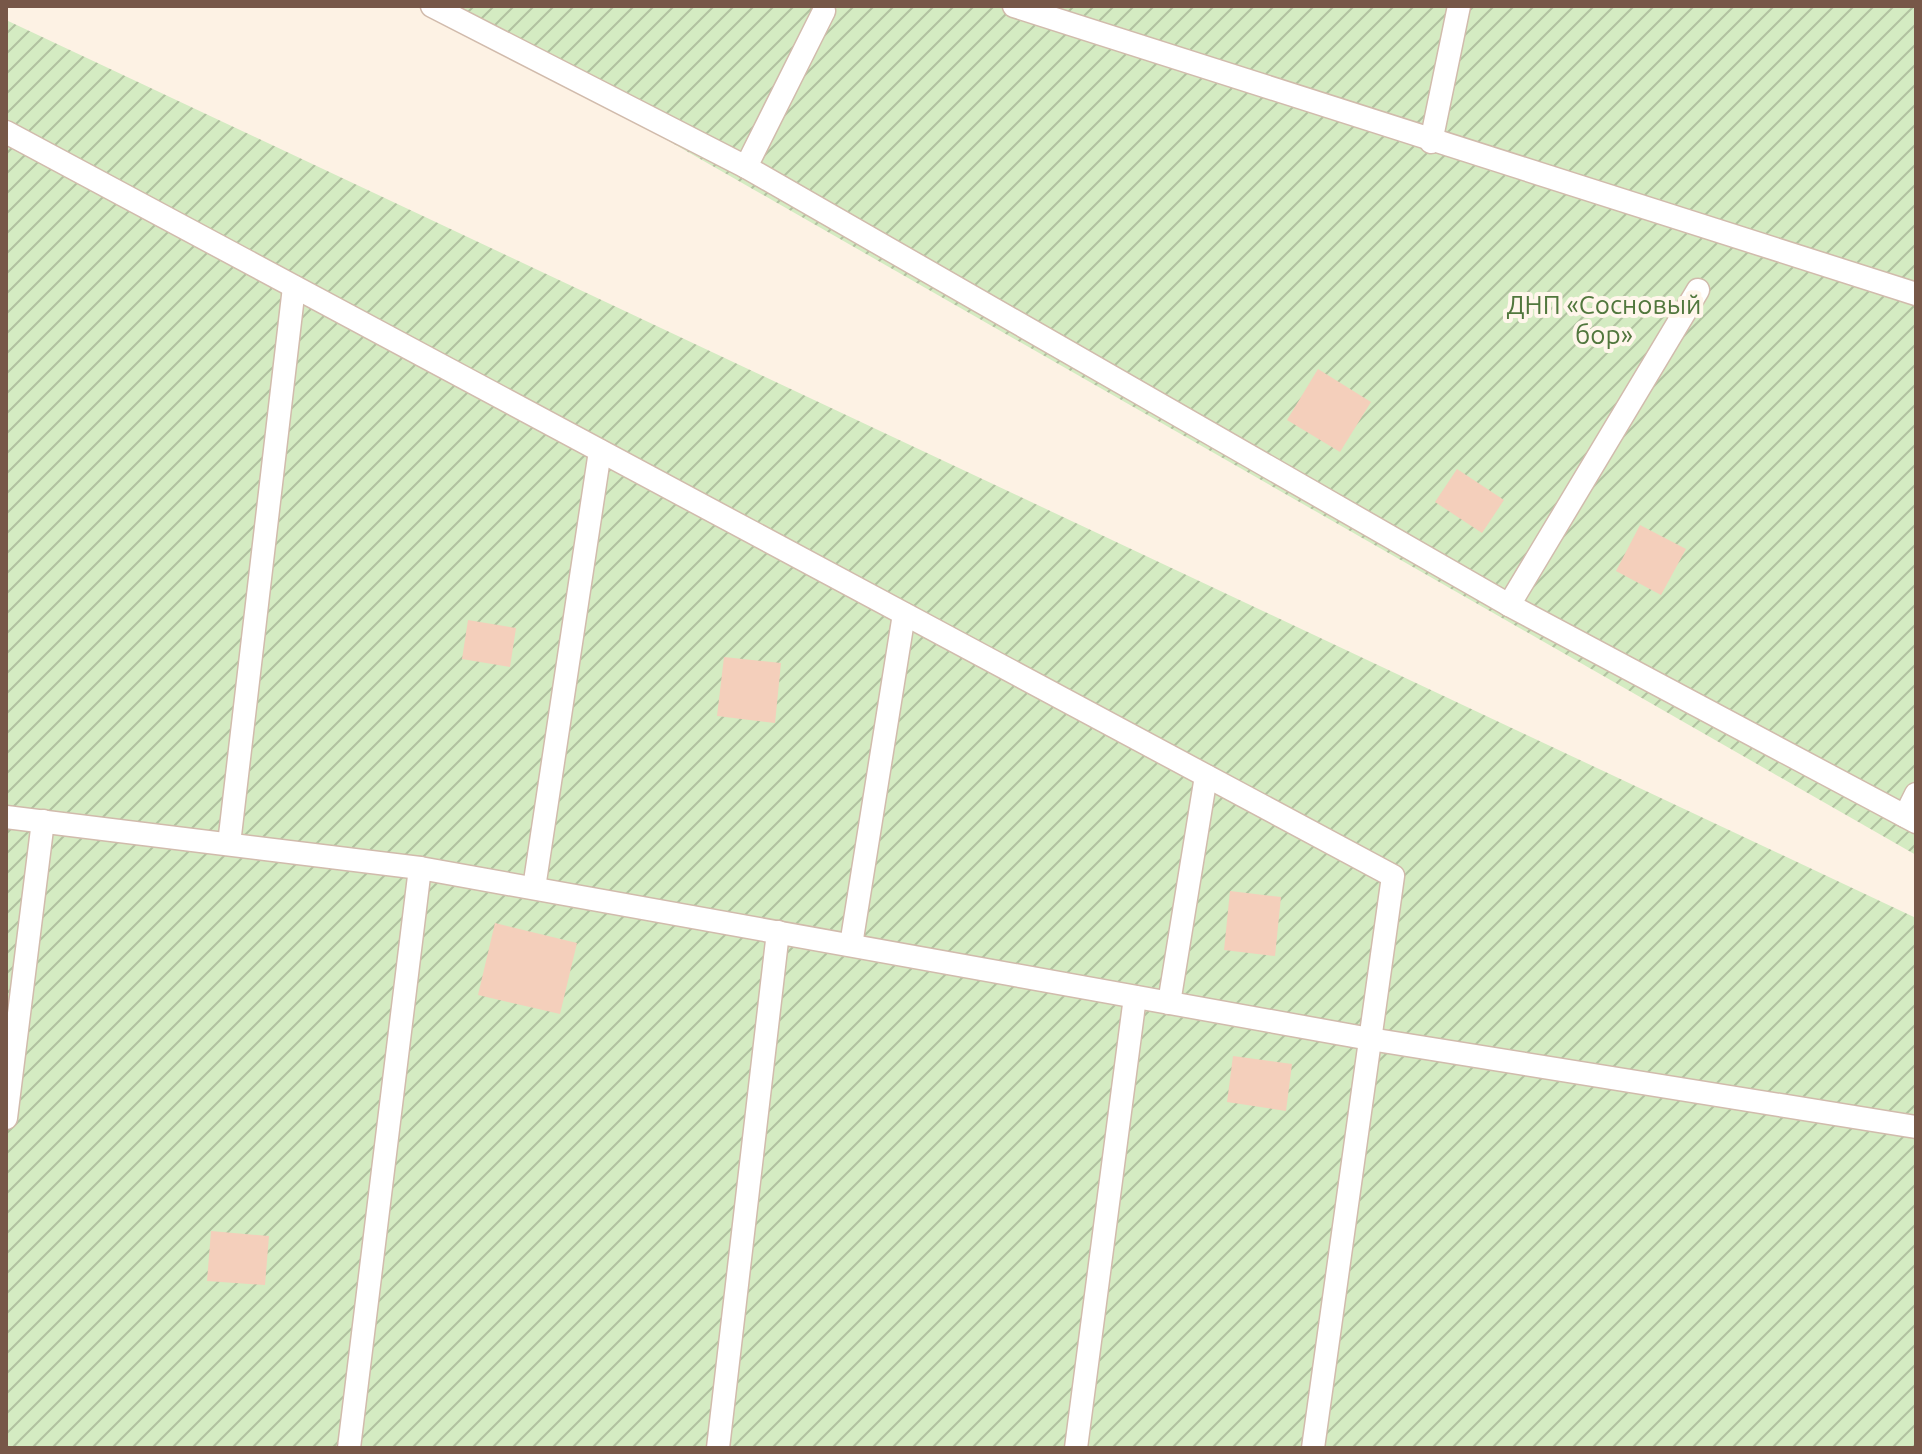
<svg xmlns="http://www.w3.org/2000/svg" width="1922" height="1454" viewBox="0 0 1922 1454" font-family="Ubuntu,sans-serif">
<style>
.garden{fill:url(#garden-furrows)}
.building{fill:#f4cfbb}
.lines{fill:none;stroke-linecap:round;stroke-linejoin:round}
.lane-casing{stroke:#d1bbac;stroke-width:25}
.lane{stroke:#fff;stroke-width:22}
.labels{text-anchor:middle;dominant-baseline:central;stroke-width:8;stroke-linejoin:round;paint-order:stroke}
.park-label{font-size:26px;fill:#51773d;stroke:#fff6eb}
</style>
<defs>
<pattern id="garden-furrows" width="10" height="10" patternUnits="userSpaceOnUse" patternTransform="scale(2)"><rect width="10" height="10" fill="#d4ebc2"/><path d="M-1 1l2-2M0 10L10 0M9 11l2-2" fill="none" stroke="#b1c1a0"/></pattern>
</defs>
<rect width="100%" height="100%" fill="#fdf2e4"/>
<!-- garden -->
<g class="garden">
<path d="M433,6h1483v849z"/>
<path d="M6,20l1910,898v530h-1910z"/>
</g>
<!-- building -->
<g class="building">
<path d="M1318,369l53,33 -31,50 -53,-32z"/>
<path d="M1457,469l47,31 -22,33 -47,-31z"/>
<path d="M1640,525l46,24 -25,46 -45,-24z"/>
<path d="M468,620l48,8 -6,39 -48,-8z"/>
<path d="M724,657l57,6 -6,60 -58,-7z"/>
<path d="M1230,891l51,6 -6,59 -51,-6z"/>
<path d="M495,923l82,20 -17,71 -82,-19z"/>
<path d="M1233,1056l59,8 -6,47 -59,-9z"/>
<path d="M211,1231l58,5 -4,49 -58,-4z"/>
</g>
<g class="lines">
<!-- lane casing -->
<g class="lane-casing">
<g id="lane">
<path d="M432,6l314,161 763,438 407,217"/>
<path d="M1014,6l902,288"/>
<path d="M6,132l1387,744 -80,572"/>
<path d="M1431,142l28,-136"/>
<path d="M746,167l78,-156"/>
<path d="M1509,605l189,-315"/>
<path d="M1905,816l11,-22"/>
<path d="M6,817l414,51 -71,580"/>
<path d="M229,844l65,-557"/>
<path d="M420,868l950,171 546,88"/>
<path d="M534,888l66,-437"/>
<path d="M851,945l53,-331"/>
<path d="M1169,1003l37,-227"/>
<path d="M6,1118l37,-297"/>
<path d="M718,1448l60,-516"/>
<path d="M1076,1448l59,-451"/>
</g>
</g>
<!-- lane -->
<use href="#lane" class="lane"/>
</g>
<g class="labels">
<!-- park labels -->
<g class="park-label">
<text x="1604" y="304">ДНП «Сосновый<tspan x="1604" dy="30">бор»</tspan></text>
</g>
</g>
<!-- border -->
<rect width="1922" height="1454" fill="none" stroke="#775748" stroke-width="16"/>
</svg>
